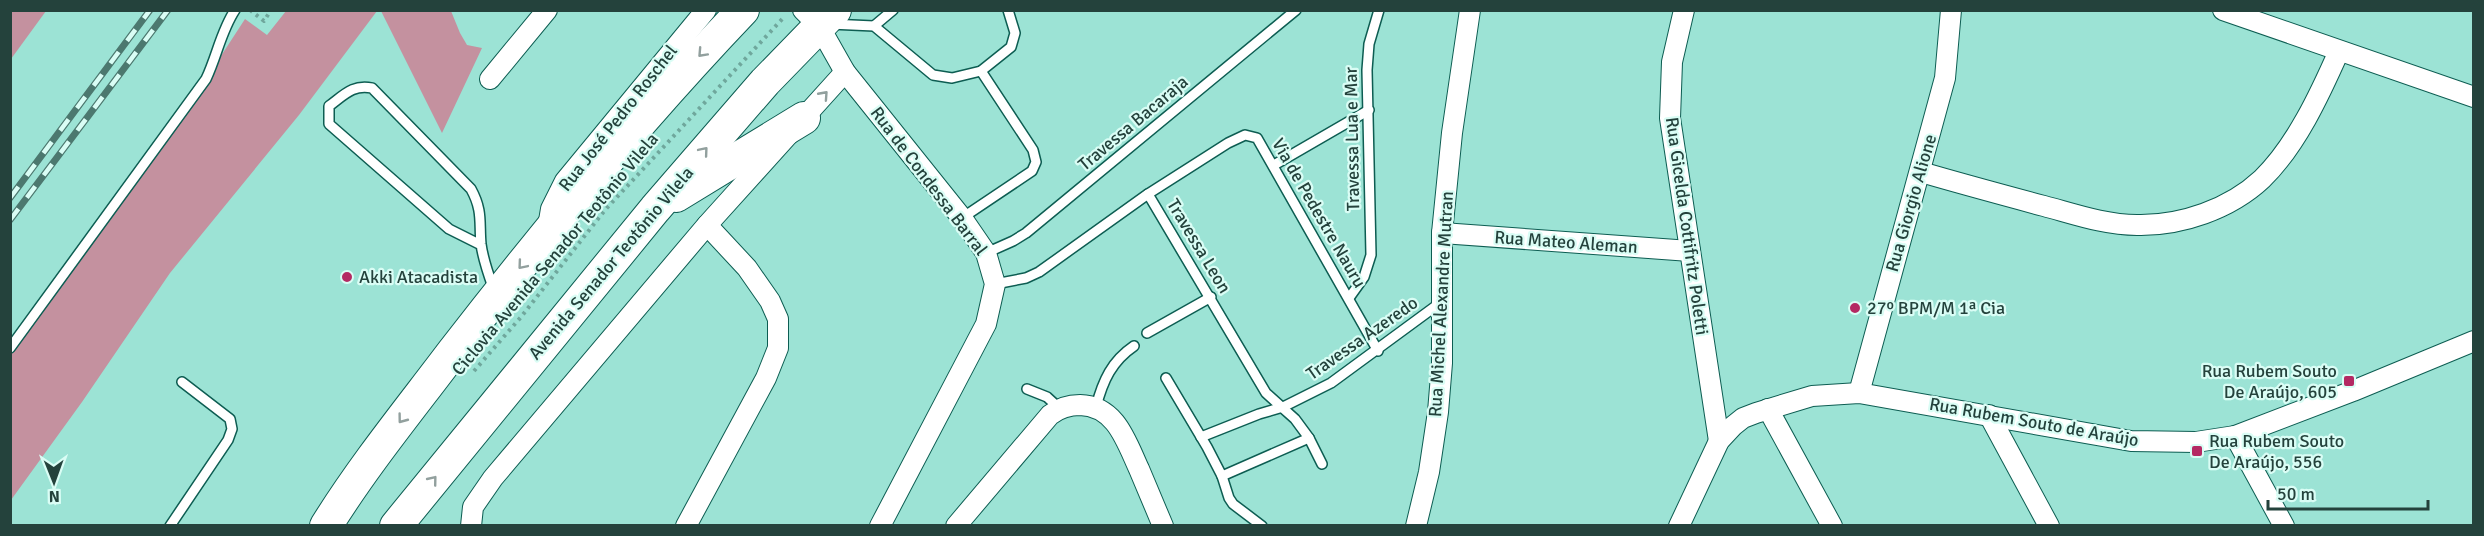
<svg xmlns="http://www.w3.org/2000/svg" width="2484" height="536" viewBox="0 0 2484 536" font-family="Signika,sans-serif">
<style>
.green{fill:#c4919f}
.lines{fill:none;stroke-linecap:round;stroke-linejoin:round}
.lane-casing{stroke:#0d5d52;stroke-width:12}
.street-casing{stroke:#0d5d52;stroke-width:22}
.primary-casing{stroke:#0d5d52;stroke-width:34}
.path{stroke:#6fa79c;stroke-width:4;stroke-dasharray:3 4.5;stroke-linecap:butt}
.lane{stroke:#fff;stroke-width:9}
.street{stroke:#fff;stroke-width:20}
.primary{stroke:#fff;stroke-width:32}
.rail-casing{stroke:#4c786f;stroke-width:7}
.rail{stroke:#dafdf5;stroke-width:4.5;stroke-dasharray:14;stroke-linecap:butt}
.oneway{stroke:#92a09e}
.poi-dot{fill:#b42963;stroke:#dafdf5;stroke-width:2}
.labels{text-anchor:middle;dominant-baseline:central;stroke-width:4.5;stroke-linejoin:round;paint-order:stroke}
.street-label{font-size:18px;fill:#24423c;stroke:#dafdf5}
.poi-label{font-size:18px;fill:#24423c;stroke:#dafdf5;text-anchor:start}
</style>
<rect width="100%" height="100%" fill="#9ce3d5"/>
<!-- green -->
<g class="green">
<path d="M11,10l35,1 -35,48 -1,-48z"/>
<path d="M286,11h91l-78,104 -129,158 -88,129 -71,98v-152l195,-269 39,-60 22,16z"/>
<path d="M381,11h70l9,22 7,12 15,3 -40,85z"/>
</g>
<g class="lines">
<!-- lane casing -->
<g class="lane-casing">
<g id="lane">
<path d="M830,24l44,2 59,49 19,3 29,-7 30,-24 4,-14 -7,-23"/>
<path d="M874,26l19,-16"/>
<path d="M1274,165l95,-55"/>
<path d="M1148,194l80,-51 17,-8 12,3 121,213"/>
<path d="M962,218l70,-47 4,-9 -3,-12 -52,-79"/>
<path d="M481,245l-32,-16 -120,-105v-18c15,-11 24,-22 43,-18l99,101c12,22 8,33 10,55 2,16 8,32 13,46"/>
<path d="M986,253l27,-12 13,-8 270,-223"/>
<path d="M995,284l31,-6 13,-6 109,-78 118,199 29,26 14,19 13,26"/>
<path d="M1349,298l15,-21 7,-22 -4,-185 2,-26 10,-34"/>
<path d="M1147,333l64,-36"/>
<path d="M10,348l196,-269c11,-23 15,-48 29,-69"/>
<path d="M1166,378l41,69 15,29 7,22 4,6 29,22"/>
<path d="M1027,389l20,8 12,11"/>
<path d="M1096,407c7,-27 16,-46 38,-61"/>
<path d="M1201,437l58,-23 24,-7 48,-24 109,-80"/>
<path d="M1222,476l87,-38"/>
<path d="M170,526l58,-86 4,-11 -2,-10 -48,-37"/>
</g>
</g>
<!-- street casing -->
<g class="street-casing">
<g id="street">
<path d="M803,10l16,16 26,46 117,146 24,35 9,31 -9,40 -106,202"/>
<path d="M1684,10l-12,52 -2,56 49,323"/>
<path d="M2223,10l251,87"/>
<path d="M490,79l57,-69"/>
<path d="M1921,172c41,12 82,23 123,34 30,8 61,19 93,19 44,1 93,-16 125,-46 34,-33 58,-85 77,-128"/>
<path d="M549,221l2,-12 14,-28 141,-171"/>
<path d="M1442,233l248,18"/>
<path d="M1859,393l86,-315 6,-68"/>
<path d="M1768,409l64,117"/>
<path d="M1989,415l60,111"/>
<path d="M2235,436l49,90"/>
<path d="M471,526l2,-19 20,-29 214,-253 138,-153"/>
<path d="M686,526l80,-148 12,-30v-29l-8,-18 -23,-33 -40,-43"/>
<path d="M956,526l94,-111c9,-7 18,-10 30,-10 36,1 46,36 59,64 8,19 16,38 24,57"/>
<path d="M1416,526l13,-54 9,-60 4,-49v-130l10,-100 18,-123"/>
<path d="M1679,526l40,-85 14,-15 10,-8 13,-5 56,-17 47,-3 272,48 65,1 39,-6 118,-45 121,-50"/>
</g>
</g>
<!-- primary casing -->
<g class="primary-casing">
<g id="primary">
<path d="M676,196l128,-78"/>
<path d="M326,526c38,-61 83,-116 126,-173 92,-119 187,-234 291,-343"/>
<path d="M396,526l259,-317 110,-127 70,-72"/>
</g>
</g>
<!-- path -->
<g class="path">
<path d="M250,10l14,11 7,-11"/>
<path d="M474,371l47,-54 84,-107 180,-194"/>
</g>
<!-- lane -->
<use href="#lane" class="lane"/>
<!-- street -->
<use href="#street" class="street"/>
<!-- primary -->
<use href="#primary" class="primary"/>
<!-- rail casing -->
<g class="rail-casing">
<g id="rail">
<path d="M10,198l140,-188"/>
<path d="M10,220l158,-210"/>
</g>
</g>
<!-- rail -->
<use href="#rail" class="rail"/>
</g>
<!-- one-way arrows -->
<defs><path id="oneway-chevron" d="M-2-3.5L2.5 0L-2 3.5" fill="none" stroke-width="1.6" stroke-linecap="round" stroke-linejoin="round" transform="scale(1.5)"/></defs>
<g class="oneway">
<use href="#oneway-chevron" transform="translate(702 53) rotate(133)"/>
<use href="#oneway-chevron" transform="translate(824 95) rotate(-48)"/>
<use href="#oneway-chevron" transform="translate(704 151) rotate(-50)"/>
<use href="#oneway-chevron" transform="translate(522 265) rotate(130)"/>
<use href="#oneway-chevron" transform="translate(402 419) rotate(127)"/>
<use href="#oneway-chevron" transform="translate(433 480) rotate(-51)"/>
</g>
<!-- markers -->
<g class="poi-dot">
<circle cx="347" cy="277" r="6"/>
<circle cx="1855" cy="308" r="6"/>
<rect x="2343" y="375" width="12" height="12" rx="3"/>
<rect x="2191" y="445" width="12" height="12" rx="3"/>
</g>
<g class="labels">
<!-- street labels -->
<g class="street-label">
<text transform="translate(618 118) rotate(-52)">Rua José Pedro Roschel</text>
<text transform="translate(1133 123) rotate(-40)">Travessa Bacaraja</text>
<text transform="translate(1352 139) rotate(-91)">Travessa Lua e Mar</text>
<text transform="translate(929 181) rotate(53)">Rua de Condessa Barral</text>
<text transform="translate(1911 203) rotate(-74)">Rua Giorgio Alione</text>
<text transform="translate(1319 213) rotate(60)">Via de Pedestre Nauru</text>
<text transform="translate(1687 226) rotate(82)">Rua Gicelda Cottifritz Poletti</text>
<text transform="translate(1566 242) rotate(4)">Rua Mateo Aleman</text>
<text transform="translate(1199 246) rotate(59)">Travessa Leon</text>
<text transform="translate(555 254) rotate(-50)">Ciclovia Avenida Senador Teotônio Vilela</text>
<text transform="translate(611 263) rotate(-50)">Avenida Senador Teotônio Vilela</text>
<text transform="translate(1441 304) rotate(-87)">Rua Michel Alexandre Mutran</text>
<text transform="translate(1362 338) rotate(-35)">Travessa Azeredo</text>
<text transform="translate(2034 422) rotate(10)">Rua Rubem Souto de Araújo</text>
</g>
<!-- poi labels -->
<g class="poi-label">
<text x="359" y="277">Akki Atacadista</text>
<text x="1867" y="308">27º BPM/M 1ª Cia</text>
<text x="2337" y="371" text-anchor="end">Rua Rubem Souto<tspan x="2337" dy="21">De Araújo, 605</tspan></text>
<text x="2209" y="441">Rua Rubem Souto<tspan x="2209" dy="21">De Araújo, 556</tspan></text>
</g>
</g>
<!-- border -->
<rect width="2484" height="536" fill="none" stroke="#24423c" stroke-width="24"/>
<!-- north arrow -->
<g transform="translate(54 482) rotate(179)" stroke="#dafdf5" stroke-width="4.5" paint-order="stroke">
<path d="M0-4.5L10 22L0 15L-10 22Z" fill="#24423c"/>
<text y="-9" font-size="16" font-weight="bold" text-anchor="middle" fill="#24423c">N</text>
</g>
<!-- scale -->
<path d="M2268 500v9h160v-9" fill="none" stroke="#24423c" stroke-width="3"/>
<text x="2277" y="500" font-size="18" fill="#24423c" stroke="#dafdf5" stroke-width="4.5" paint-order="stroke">50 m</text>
</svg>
